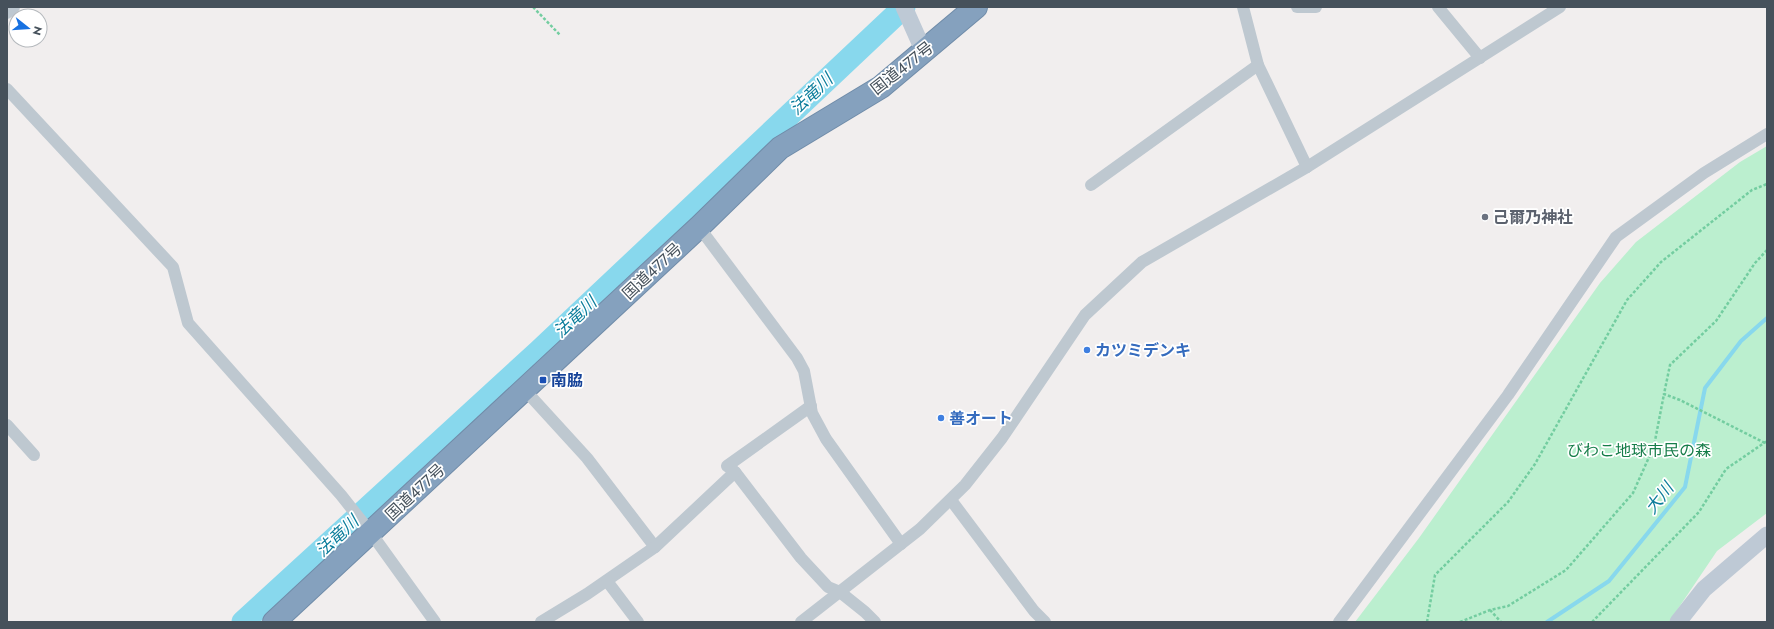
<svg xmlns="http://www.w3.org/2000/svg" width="1774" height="629" viewBox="0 0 1774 629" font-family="Jost,'Noto Sans JP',sans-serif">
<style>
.green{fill:#bbefcf}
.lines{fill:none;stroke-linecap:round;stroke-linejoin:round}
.stream{stroke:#88d8ed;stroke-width:4}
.river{stroke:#88d8ed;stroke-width:23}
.highway-casing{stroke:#708ca9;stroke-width:24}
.path{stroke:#73cda0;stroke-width:2.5;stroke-dasharray:3 2;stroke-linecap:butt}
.street{stroke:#bec8d0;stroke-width:12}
.secondary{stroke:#bec9d5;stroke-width:17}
.highway{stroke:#85a1be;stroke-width:22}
.worship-dot{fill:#6b7280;stroke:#fff;stroke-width:1.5}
.shop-dot{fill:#3f7fe0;stroke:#fff;stroke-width:1.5}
.transit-dot{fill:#1a4fb4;stroke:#fff;stroke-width:1.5}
.labels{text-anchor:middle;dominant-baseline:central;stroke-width:3.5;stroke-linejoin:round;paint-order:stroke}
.street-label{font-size:16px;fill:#46515b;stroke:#fff}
.worship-label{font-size:16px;font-weight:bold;fill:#5b616d;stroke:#fff;text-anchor:start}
.shop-label{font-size:16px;font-weight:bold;fill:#366cbe;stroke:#fff;text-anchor:start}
.transit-label{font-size:16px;font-weight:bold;fill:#164399;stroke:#fff;text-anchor:start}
.park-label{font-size:16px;fill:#167d49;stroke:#fff}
.water-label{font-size:17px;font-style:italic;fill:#0c7d9b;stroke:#fff}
</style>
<rect width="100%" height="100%" fill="#f1eeee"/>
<!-- green -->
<path class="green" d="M1767,146v367l-50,38 -48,71h-314l64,-84 181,-255 36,-41 104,-80z"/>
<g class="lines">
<!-- stream -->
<path class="stream" d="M1547,622l62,-41 76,-94 20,-99 36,-47 26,-23"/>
<!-- river -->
<path class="river" d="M243,622l295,-270 366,-345"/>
<!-- highway casing -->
<g class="highway-casing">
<path id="highway" d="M274,622l425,-395 81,-79 101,-61 95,-80"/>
</g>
<!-- path -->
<g class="path">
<path d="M533,7l27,28"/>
<path d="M1767,250l-12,13 -39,58 -46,44 -6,29 16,6 87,44"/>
<path d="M1490,610l11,12"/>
<path d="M1427,622l8,-47 73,-73 27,-38 92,-164 34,-38 91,-72 15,-6"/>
<path d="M1460,622l30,-12 18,-4 58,-36 67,-77 21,-47 10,-52"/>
<path d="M1592,622l107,-110 27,-43 41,-28"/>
</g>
<!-- street -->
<g class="street">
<path d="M1243,7l15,58 49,102"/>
<path d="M1297,7h19"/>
<path d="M1438,7l42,51"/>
<path d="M7,13l7,-6"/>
<path d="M7,89l166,178 15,56 153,172 30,38 64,89"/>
<path d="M1091,185l167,-120"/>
<path d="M699,227l98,131 7,13 8,42 14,26 75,105"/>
<path d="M524,389l63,69 68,89 -68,47 -46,28"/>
<path d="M811,406l-84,60 8,6 66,86 27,29 12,5 25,20 10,10"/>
<path d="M7,425l27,30"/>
<path d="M951,500l83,111 11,11"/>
<path d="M655,547l80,-75"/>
<path d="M607,581l31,41"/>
<path d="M801,622l119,-93 45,-44 37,-47 83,-123 57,-53 165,-95 253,-160"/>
<path d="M1339,622l169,-227 108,-158 88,-64 63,-39"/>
</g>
<!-- secondary -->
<g class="secondary">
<path d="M904,7l20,45"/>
<path d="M1678,622l26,-33 63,-54"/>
</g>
<!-- highway -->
<use href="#highway" class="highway"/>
</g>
<!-- markers -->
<circle class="worship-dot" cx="1485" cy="217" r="4"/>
<g class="shop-dot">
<circle cx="1087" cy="350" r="4"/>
<circle cx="941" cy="418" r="4"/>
</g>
<rect class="transit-dot" x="539" y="376" width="8" height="8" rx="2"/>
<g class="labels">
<!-- street labels -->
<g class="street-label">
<text transform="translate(902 68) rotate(-38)">国道477号</text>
<text transform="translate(652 271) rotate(-43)">国道477号</text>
<text transform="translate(415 492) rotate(-43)">国道477号</text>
</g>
<!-- worship labels -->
<g class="worship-label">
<text x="1493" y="217">己爾乃神社</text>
</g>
<!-- shop labels -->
<g class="shop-label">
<text x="1095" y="350">カツミデンキ</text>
<text x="949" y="418">善オート</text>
</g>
<!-- transit labels -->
<g class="transit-label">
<text x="551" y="380">南脇</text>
</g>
<!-- park labels -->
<g class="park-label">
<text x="1639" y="450">びわこ地球市民の森</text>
</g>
<!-- water labels -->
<g class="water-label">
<text transform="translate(811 94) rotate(-43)">法竜川</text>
<text transform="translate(575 317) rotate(-43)">法竜川</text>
<text transform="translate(1659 498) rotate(-52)">大川</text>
<text transform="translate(337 536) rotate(-43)">法竜川</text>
</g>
</g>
<!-- border -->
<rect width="1774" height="629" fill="none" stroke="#46515b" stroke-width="16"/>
<!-- north arrow -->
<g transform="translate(28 28) rotate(107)"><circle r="19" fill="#ffffff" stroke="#b5b9bd"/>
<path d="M0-3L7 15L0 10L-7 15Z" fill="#1771e1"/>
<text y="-6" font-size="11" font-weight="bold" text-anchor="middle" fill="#46515b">N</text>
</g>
</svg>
